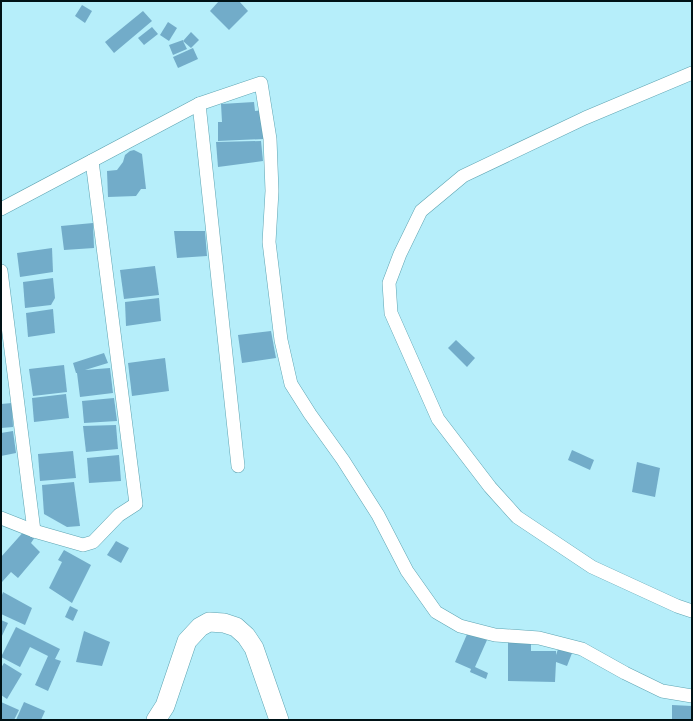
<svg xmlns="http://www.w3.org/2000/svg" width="693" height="721" viewBox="0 0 693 721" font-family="Manrope,sans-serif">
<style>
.building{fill:#72acc9}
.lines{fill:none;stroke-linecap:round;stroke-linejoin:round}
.minor-casing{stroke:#5ea4b2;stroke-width:14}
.secondary-casing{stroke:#5ea4b2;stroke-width:20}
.minor{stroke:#fff;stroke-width:13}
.secondary{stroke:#fff;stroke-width:19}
</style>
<rect width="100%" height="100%" fill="#b6eefa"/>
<!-- building -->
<g class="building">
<path d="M219,1h20l9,10 -19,19 -19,-19z"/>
<path d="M82,5l10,6 -7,12 -10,-7z"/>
<path d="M143,11l9,10 -38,32 -9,-11z"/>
<path d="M168,22l9,6 -8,13 -9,-6z"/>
<path d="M152,27l6,7 -14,11 -6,-7z"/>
<path d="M191,32l8,8 -8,8 -8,-7 4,8 -14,6 -4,-10 14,-5v1z"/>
<path d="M193,48l5,11 -20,9 -5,-11z"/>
<path d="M254,102l1,9 8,-1 1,29 -46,2v-19h4l-1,-18z"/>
<path d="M261,141l2,20 -45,6 -2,-25z"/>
<path d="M134,150l8,4 4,35h-5l-5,7 -28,1 -1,-26 10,-1 6,-8 2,-7 5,-4z"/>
<path d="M93,223l1,25 -30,2 -3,-24z"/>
<path d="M174,231h31l2,25 -30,2z"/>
<path d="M52,248l1,24 -33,5 -3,-24z"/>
<path d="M155,266l4,29 -35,4 -4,-29z"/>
<path d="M53,278l2,20 -4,7 -26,3 -2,-26z"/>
<path d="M159,298l2,23 -35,5 -1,-24z"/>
<path d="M53,309l2,24 -27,4 -2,-24z"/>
<path d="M271,331l5,27 -34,5 -4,-28z"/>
<path d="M456,340l19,18 -8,9 -19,-19z"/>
<path d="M104,353l4,10 -23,7 25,-2 3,25 -33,4 -3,-24h-1l-3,-10z"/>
<path d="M165,358l4,33 -37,5 -4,-33z"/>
<path d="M64,365l3,27 -34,4 -4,-27z"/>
<path d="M66,394l3,24 -35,4 -2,-24z"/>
<path d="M114,398l3,23 -33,2 -2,-22z"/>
<path d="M12,403l1,24 -12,1v-24z"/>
<path d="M116,425l2,24 -32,3 -3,-26z"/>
<path d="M13,431l3,22 -15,3v-23z"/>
<path d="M572,450l22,10 -4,10 -22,-10z"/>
<path d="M73,451l3,27 -36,3 -2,-27z"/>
<path d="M119,455l2,26 -32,2 -2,-25z"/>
<path d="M637,462l23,6 -5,29 -23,-5z"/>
<path d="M74,482l6,44 -13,1 -23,-13 -2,-29z"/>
<path d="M26,529l9,8 -4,6 9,9 -22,26 -7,-6 -9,10 -1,-1v-24z"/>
<path d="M116,541l13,7 -8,15 -14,-8z"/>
<path d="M64,550l27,15 -19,38 -23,-15 13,-26 -4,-2z"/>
<path d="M3,592l29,16 -7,17 -24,-11v-16z"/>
<path d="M70,606l8,4 -5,11 -8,-4z"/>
<path d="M1,620l7,3 -7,15z"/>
<path d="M16,627l44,22 -5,10 6,2 -13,30 -13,-6 13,-29 -18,-9 -10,20 -19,-10z"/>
<path d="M84,631l26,11 -8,24 -26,-4z"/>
<path d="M468,632l19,8 -12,27 13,6 -2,6 -16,-7 1,-3 -16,-7z"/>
<path d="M508,638h23v13h25v4l4,-12 14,5 -7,18 -11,-4 -1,20 -47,-1z"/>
<path d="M4,663l18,11 -15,25 -6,-4v-27z"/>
<path d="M1,702l18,8 -5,10h-13z"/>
<path d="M24,702l21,9 -4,9h-25z"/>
<path d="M672,705l20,1v14h-20z"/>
</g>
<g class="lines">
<!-- minor casing -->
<g class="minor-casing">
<g id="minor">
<path d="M692,73l-107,45 -122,58 -42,35 -21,43 -11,29 2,30 47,106 52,68 27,30 75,50 85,39 15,5"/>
<path d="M199,104l39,362"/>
<path d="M1,209l198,-105 62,-21 9,56 2,52 -3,51 12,98 10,44 19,30 33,46 35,55 29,56 29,41 24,14 35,9 44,3 43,11 43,24 37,18 30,5"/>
<path d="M1,271l33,260"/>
<path d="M1,518l33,13 49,14 10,-3 26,-27 17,-11 -44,-343"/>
</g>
</g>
<!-- secondary casing -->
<g class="secondary-casing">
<path id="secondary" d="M156,720l9,-14 22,-65 13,-14 9,-5 15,1 12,4 10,9 8,12 25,72"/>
</g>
<!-- minor -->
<use href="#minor" class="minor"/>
<!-- secondary -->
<use href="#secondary" class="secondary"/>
</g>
<!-- border -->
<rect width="693" height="721" fill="none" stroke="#001216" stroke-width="4"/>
</svg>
